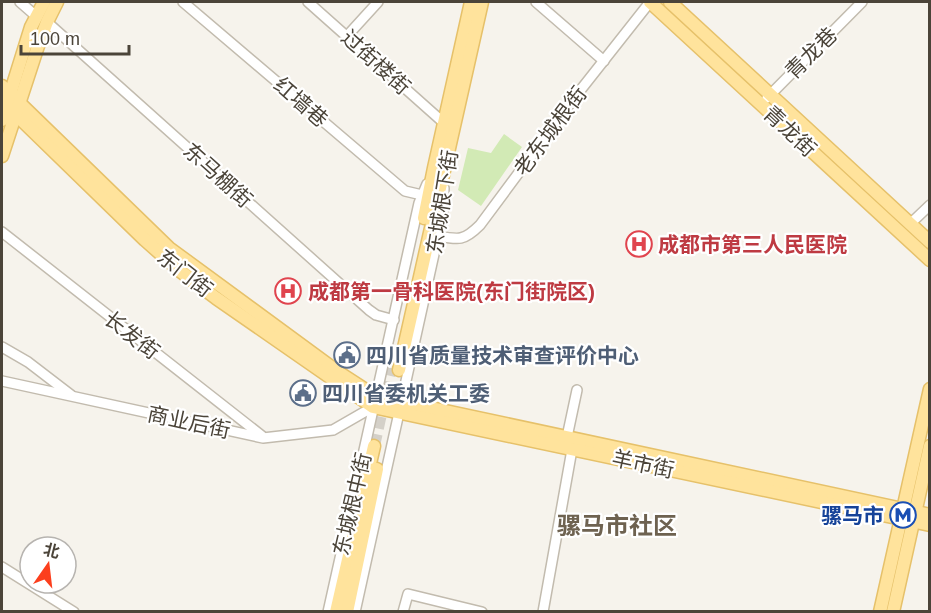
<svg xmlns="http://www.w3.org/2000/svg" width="931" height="613" viewBox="0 0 931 613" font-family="Arial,'Noto Sans SC',sans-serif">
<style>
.green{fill:#d2eab5}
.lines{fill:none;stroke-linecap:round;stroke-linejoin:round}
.major-tunnel{stroke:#d4d0c8;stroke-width:12;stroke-dasharray:12 6;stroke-linecap:butt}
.minor-casing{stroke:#c2bbae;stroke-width:12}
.major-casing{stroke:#e6c16a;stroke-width:15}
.minor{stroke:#fff;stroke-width:9}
.major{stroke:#ffe39c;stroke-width:12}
.labels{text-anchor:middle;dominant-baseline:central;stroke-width:4.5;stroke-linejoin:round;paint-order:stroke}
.street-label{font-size:21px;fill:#4b4439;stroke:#fff}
.health-label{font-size:21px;font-weight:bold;fill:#be3a42;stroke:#fff;text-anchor:start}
.service-label{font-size:21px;font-weight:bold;fill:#4e5e75;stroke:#fff;text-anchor:start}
.transit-label{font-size:21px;font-weight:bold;fill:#164399;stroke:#fff;text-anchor:end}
.quarter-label{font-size:24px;font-weight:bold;fill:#6e6250;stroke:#fff}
</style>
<rect width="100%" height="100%" fill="#f6f3ec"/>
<!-- green -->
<path class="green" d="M504,134l18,13 -41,59 -23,-16 10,-42 23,5z"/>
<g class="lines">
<!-- major-tunnel -->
<path class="major-tunnel" d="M374,446l17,-78"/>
<!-- minor casing -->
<g class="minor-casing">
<g id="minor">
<path d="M20,2l16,14"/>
<path d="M183,2l222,189 17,4"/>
<path d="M308,2l136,121"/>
<path d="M536,2l68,59"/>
<path d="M47,22l322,288 7,5 18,5"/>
<path d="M347,36l31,-34"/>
<path d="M767,98l95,-96"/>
<path d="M910,224l20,-19"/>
<path d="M2,232l260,204"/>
<path d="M438,236c21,4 26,5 42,-11l95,-128 75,-95"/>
<path d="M2,347l26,15 43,33"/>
<path d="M2,381l261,57 70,-8 40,-23"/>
<path d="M567,437l10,-47"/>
<path d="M2,567l72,45"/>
<path d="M328,612l91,-409 8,-19"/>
<path d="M355,612l83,-376 5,-26 1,-22"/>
<path d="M403,612l5,-18 74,18"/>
<path d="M543,612l30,-168"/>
</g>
</g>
<!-- major casing -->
<g class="major-casing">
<g id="major">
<path d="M650,2l280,258"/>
<path d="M670,2l260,240"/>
<path d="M2,86l167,162 169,124 37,24 555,119"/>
<path d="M2,101l143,139 35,31 36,27 157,109 557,118"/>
<path d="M2,120l29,-93 13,-25"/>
<path d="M2,156l36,-110 9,-24 10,-20"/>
<path d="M424,218l10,-50 37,-166"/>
<path d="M399,370c27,-123 56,-245 83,-368"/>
<path d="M336,612l38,-166"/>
<path d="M347,612l30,-143"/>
<path d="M880,612l50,-223"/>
<path d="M893,612l37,-166"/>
</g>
</g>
<!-- minor -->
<use href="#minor" class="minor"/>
<!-- major -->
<use href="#major" class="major"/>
</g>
<!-- icons -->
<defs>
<g id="hospital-ring" transform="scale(1.35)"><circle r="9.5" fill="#fff" stroke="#e0444e" stroke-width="1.5"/><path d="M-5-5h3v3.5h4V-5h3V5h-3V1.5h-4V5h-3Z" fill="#e0444e"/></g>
<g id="civic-ring" transform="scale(1.35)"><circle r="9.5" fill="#fff" stroke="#5c6f8a" stroke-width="1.5"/><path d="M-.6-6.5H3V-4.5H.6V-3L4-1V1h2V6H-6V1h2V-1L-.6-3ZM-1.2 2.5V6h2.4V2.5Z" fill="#5c6f8a"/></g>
<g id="metro-ring" transform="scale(1.35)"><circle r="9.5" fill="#fff" stroke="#1a4fb4" stroke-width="1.5"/><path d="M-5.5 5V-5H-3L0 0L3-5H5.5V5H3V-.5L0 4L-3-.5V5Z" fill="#1a4fb4"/></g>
</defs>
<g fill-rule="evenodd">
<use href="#hospital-ring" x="639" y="244"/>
<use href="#hospital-ring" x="288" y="291"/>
<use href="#civic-ring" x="347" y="355"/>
<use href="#civic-ring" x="303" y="393"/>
<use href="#metro-ring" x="903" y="515"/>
</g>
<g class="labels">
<!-- street labels -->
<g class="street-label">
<text transform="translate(811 53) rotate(-45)">青龙巷</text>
<text transform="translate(376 62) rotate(42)">过街楼街</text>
<text transform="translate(301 102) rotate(41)">红墙巷</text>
<text transform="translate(550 131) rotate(-53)">老东城根街</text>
<text transform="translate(790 131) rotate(43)">青龙街</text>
<text transform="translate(218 175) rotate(42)">东马棚街</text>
<text transform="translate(442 202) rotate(-81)">东城根下街</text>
<text transform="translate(185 273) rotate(38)">东门街</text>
<text transform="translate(132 335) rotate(38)">长发街</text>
<text transform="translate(189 422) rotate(12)">商业后街</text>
<text transform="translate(643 464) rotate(12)">羊市街</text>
<text transform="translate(352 504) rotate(-77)">东城根中街</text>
</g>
<!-- health labels -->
<g class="health-label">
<text x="658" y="244">成都市第三人民医院</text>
<text x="308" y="291">成都第一骨科医院(东门街院区)</text>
</g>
<!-- service labels -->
<g class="service-label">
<text x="366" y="355">四川省质量技术审查评价中心</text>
<text x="322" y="393">四川省委机关工委</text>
</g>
<!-- transit labels -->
<g class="transit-label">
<text x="884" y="515">骡马市</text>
</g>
<!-- quarter labels -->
<g class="quarter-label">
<text x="617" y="525">骡马市社区</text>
</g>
</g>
<!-- border -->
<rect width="931" height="613" fill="none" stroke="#4b4439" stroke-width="6"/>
<!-- north arrow -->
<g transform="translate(48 565) rotate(14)"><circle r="28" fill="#ffffff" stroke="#b7b4b0" stroke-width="1.5"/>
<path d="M0-4.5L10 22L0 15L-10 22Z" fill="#fc3f1d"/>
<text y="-9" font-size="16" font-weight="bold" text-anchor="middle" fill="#4b4439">北</text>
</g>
<!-- scale -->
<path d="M21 45v9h108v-9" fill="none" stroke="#4b4439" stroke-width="3"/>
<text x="30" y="45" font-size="18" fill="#4b4439" stroke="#ffffff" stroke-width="4.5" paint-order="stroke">100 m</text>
</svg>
